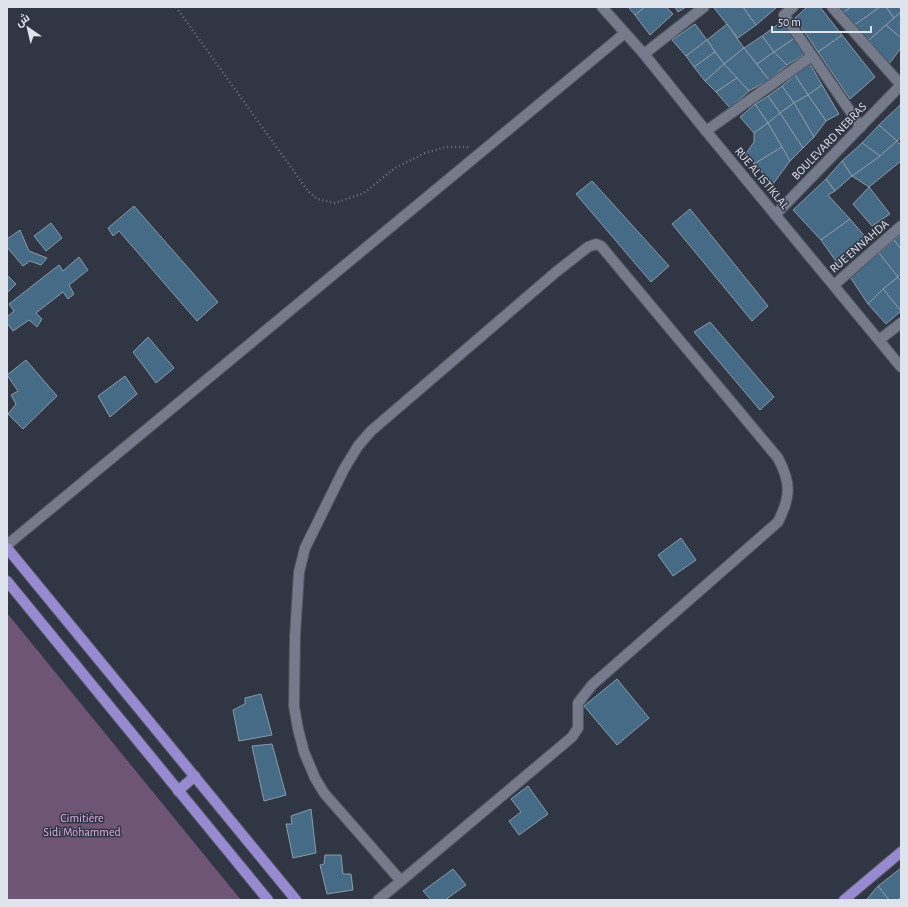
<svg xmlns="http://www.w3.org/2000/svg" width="908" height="907" viewBox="0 0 908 907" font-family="'Alegreya Sans',Cairo,sans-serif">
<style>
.green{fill:#6e5475}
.building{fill:#466b87;stroke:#8b9aa6}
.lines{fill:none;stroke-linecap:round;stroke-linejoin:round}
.minor-casing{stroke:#505560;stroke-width:12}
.major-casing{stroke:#505560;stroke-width:12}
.path{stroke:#707480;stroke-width:2.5;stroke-dasharray:1 3;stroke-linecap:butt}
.minor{stroke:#757b8b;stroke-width:10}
.major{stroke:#978ad0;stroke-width:10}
.labels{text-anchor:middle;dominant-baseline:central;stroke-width:3;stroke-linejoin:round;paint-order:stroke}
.street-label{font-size:12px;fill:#dfe3ec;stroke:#313644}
.park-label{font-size:12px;fill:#ddb1ea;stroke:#313644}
</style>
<rect width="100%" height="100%" fill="#313644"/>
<!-- green -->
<path class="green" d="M7,613l234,287h-234z"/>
<!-- building -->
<g class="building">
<path d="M628,7h17l-10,8z"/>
<path d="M645,7h21l7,7 -23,21 -15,-20z"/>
<path d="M675,7h11l-8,5z"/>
<path d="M715,7h28l13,18 -18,13 -24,-30z"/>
<path d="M743,7h32l1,1 -20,17z"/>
<path d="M807,7h13l22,28 -24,17 -23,-34z"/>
<path d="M838,7h13l-8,6z"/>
<path d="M851,7h29l-27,19 -10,-13z"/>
<path d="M880,7h6l8,11 -25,22 -16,-14z"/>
<path d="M886,7h15v5l-7,6z"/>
<path d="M901,12v26l-15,-13z"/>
<path d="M784,20l11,18 -21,14 -12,-16z"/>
<path d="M695,24l12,16 -21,16 -14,-16z"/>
<path d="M727,24l17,24 -20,16 -17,-24z"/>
<path d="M886,25l15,13v10l-12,16 -20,-24z"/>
<path d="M842,35l33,42 -25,22 -32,-47z"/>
<path d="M762,36l12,16 -17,12 -13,-16z"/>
<path d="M795,38l11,15 -19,12 -13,-13z"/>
<path d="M707,40l8,12 -21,15 -8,-11z"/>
<path d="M744,48l25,32 -20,11 -25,-27z"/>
<path d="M715,52l9,12 -19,17 -11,-14z"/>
<path d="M774,52l13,13 -18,15 -12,-16z"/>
<path d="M724,64l13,14 -21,14 -11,-11z"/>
<path d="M810,64l12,21 -14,10 -13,-20z"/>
<path d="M795,75l13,20 -14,8 -12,-17z"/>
<path d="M737,78l12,13 -19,17 -14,-16z"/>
<path d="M822,85l17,29 -13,7 -18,-26z"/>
<path d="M782,86l12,17 -14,10 -12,-17z"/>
<path d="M808,95l18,26 -12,16 -20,-34z"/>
<path d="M768,96l12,17 -12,10 -13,-19z"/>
<path d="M794,103l20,34 -11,11 -23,-35z"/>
<path d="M755,104l13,19 -14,10 -14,-16z"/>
<path d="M901,104v34l-4,3 -18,-16z"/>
<path d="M780,113l23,35 -13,13 -22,-38z"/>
<path d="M768,123l14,24 -28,17 -9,-9 9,-13v-9z"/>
<path d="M879,125l18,16 -17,15 -18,-13z"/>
<path d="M897,141l4,4v16l-32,26 -17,-11 28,-20z"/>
<path d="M862,143l18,13 -28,20 -10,-15z"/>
<path d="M782,147l8,14 -17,23 -19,-20z"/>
<path d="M842,161l10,15 -17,15 -9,-12z"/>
<path d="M826,179l9,12 -7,4 22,24 -29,21 -28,-30z"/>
<path d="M592,181l77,85 -18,16 -75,-88z"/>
<path d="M869,187l21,27 -18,12 -19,-22z"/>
<path d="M134,206l84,96 -21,19 -78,-90 -6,5 -5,-8z"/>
<path d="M690,209l78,97 -16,15 -80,-97z"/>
<path d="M850,219l18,21 -30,24 -17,-24z"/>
<path d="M51,223l11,15 -16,13 -12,-15z"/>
<path d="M20,230l9,21 18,7 -6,7 -11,-4 -7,5 -16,-19v-8z"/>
<path d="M901,234v15l-7,-9z"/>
<path d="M894,240l7,9v25l-3,3 -19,-24z"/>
<path d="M879,253l19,24 -15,12 -15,15 -18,-27z"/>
<path d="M79,257l9,13 -19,15 5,9 -6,5 -5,-7 -27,21 6,6 -5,8 -8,-7 -16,11 -6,-8v-6l7,-6 -5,-7 50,-39 4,6z"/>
<path d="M7,275l9,9 -9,9z"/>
<path d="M898,277l3,4v30l-18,-22z"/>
<path d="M883,289l18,22 -15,13 -18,-20z"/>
<path d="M710,322l64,75 -14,13 -66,-78z"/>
<path d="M148,337l26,31 -18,15 -23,-31z"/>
<path d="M26,360l31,36 -34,33 -15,-15 8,-10 -5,-9 7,-4 -11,-16z"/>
<path d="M125,376l12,18 -27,23 -12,-21z"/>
<path d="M681,538l15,22 -23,16 -15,-21z"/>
<path d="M617,679l32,39 -32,27 -33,-39z"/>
<path d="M261,694l11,41 -33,6 -6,-31 12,-6v-6z"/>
<path d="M272,744l14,51 -22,6 -12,-55z"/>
<path d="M528,786l20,28 -29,21 -10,-14 12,-9 -10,-13z"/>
<path d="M311,809l5,44 -23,5 -7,-34h6l-1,-8z"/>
<path d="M325,855h16l2,19h8l2,16 -26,4 -7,-29 4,-1z"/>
<path d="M901,868v29l-3,3h-9l-11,-14z"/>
<path d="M453,869l13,16 -21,15h-14l-8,-9z"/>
<path d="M878,886l11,14h-23z"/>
</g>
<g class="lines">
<!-- minor casing -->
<g class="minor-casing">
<g id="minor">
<path d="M602,7l42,47 62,77 195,236"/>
<path d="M793,7l-9,8 77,112"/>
<path d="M832,7l69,78"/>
<path d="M644,54l60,-47"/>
<path d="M706,131l106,-75"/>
<path d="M775,215l126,-130"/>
<path d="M834,285l67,-59"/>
<path d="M879,340l22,-17"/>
<path d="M7,545l618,-512"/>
<path d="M378,900l23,-19 171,-144 6,-9v-25l14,-18 186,-163c13,-26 13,-39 0,-64l-177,-212 -5,-2 -8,3 -32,25 -185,159 -13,15 -14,23 -39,79 -6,24 -4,64 -1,70 4,23 6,23 11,26 9,15 77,88"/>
</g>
</g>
<!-- major casing -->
<g class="major-casing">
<g id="major">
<path d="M7,548l289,352"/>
<path d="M7,581l261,319"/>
<path d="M178,791l17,-15"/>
<path d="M844,900l57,-48"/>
</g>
</g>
<!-- path -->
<path class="path" d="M176,7l132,184 9,8 18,4 29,-10 31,-25 30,-15 21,-6h23"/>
<!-- minor -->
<use href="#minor" class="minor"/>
<!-- major -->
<use href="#major" class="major"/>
</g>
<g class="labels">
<!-- street labels -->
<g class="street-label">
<text transform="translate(829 141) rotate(-46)">BOULEVARD NEBRAS</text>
<text transform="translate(762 178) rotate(50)">RUE AL ISTIKLAL</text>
<text transform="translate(859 246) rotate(-41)">RUE ENNAHDA</text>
</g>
<!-- park labels -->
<g class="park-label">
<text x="82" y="818">Cimitière<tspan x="82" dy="14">Sidi Mohammed</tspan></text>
</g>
</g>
<!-- border -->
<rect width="908" height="907" fill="none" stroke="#dfe3ec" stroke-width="16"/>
<!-- north arrow -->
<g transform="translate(28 28) rotate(326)" stroke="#313644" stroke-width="3" paint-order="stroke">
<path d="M0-3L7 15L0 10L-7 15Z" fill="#dfe3ec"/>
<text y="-6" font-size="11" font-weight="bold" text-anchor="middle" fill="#dfe3ec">ش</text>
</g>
<!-- scale -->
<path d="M772 26v6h99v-6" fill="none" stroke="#dfe3ec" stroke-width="2"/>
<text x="778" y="26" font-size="12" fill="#dfe3ec" stroke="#313644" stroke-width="3" paint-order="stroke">50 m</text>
</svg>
